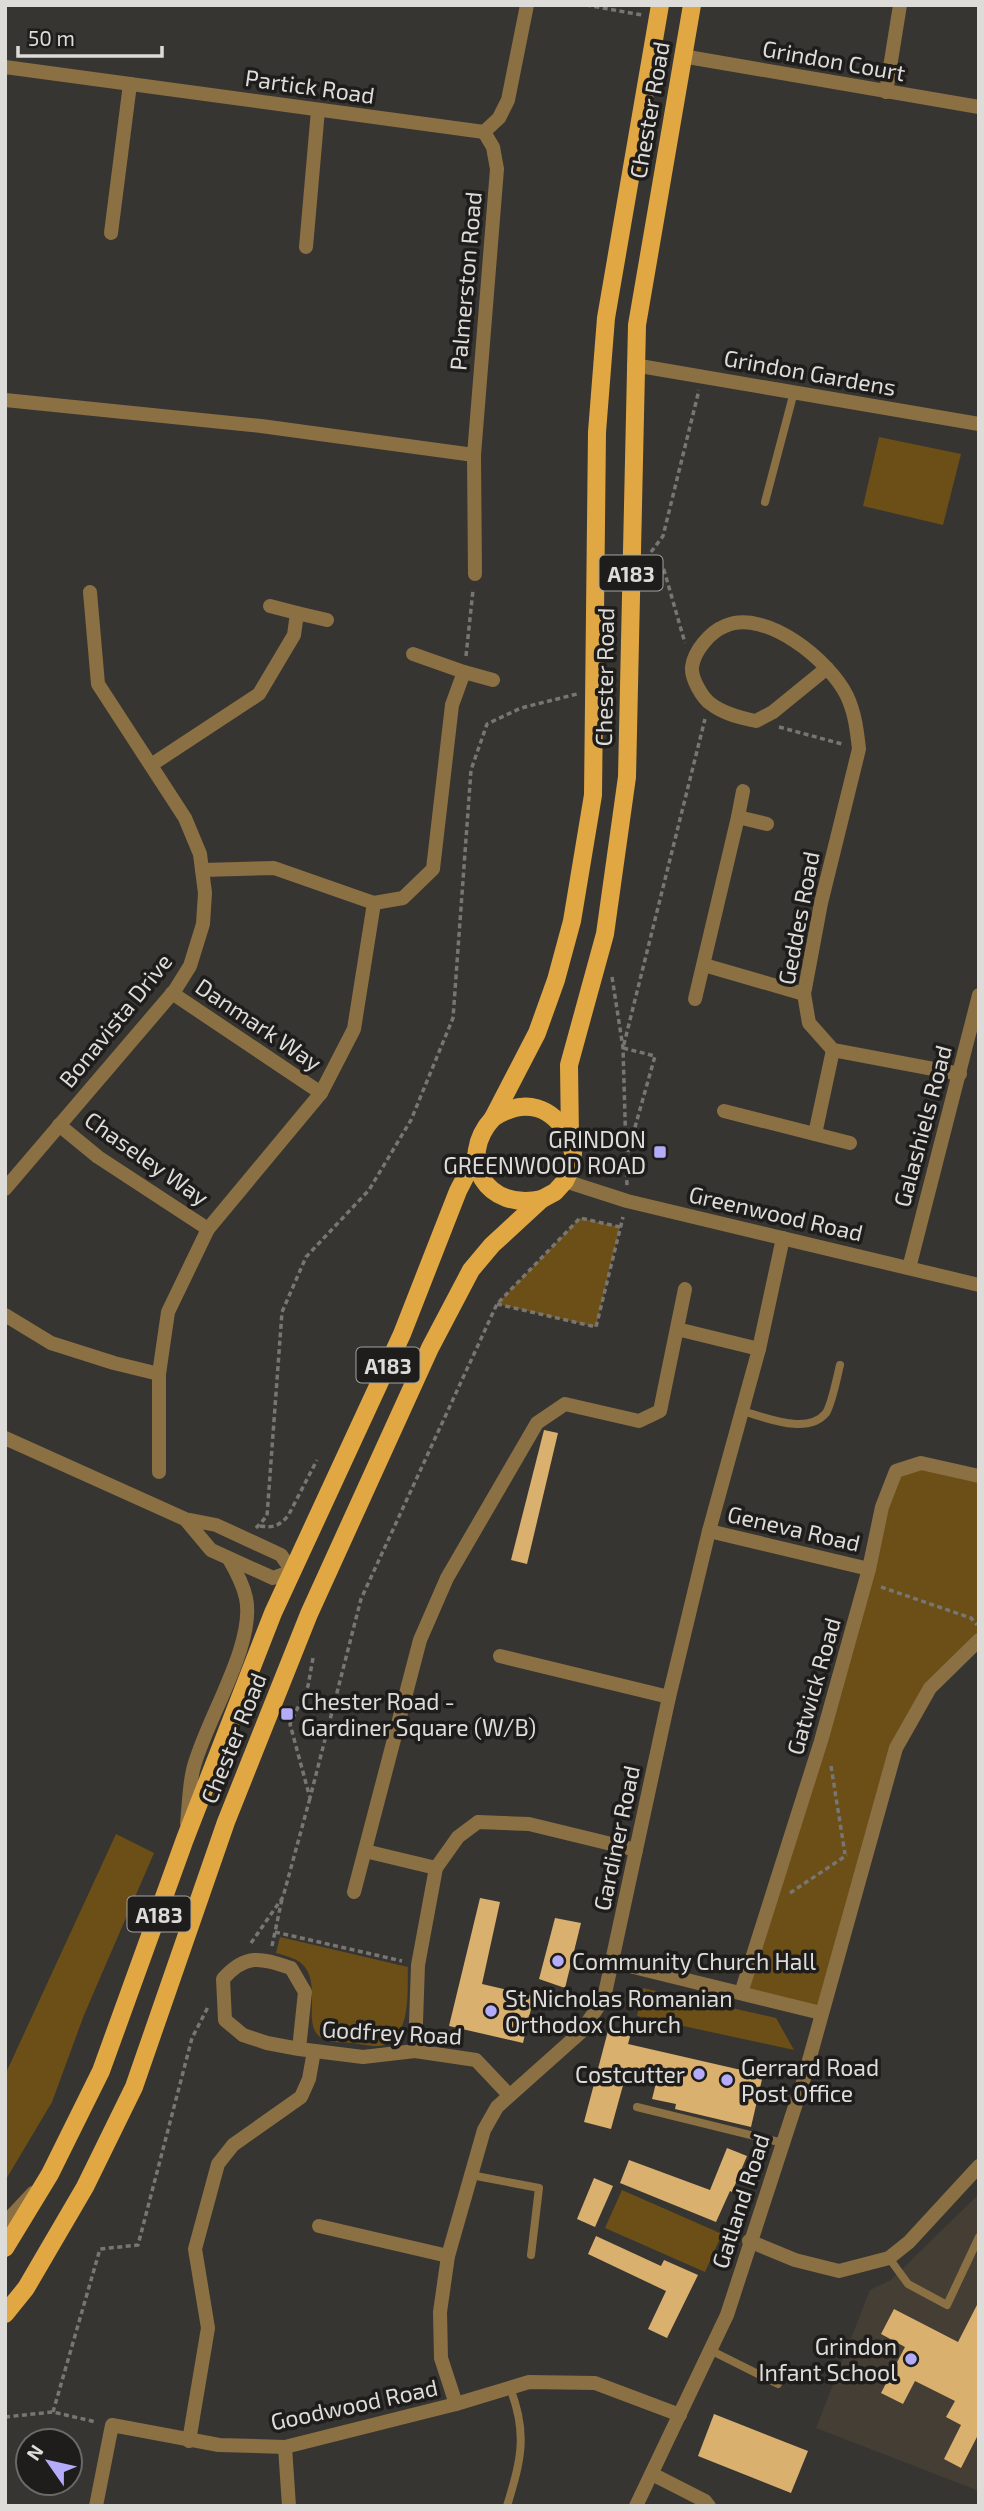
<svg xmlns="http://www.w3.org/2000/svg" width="984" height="2511" viewBox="0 0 984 2511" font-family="'Exo 2',sans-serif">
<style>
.built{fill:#443e35}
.green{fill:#6c4e17}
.building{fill:#dab06f}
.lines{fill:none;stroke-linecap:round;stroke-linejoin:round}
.path{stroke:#777672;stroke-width:3.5;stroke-dasharray:5 3.5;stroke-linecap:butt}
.service{stroke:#8b7043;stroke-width:8}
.minor{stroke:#8b7043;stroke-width:14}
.tertiary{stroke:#8b7043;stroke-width:14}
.primary{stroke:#e0a743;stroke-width:18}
.poi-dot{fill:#b4acf9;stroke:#1e1d1b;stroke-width:2.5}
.labels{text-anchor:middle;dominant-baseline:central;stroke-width:7;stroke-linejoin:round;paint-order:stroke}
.shield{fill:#1e1d1b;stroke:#a4a3a0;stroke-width:2}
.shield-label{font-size:21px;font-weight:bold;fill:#dddcd9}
.street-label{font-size:23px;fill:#dddcd9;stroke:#1e1d1b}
.poi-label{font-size:23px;fill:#dddcd9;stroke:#1e1d1b;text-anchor:start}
</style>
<rect width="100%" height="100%" fill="#373531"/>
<!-- built -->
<path class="built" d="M979,2194v297l-163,-63 54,-138 21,-10z"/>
<!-- green -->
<g class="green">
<path d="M879,437l82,17 -18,71 -80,-19z"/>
<path d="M580,1218l40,9 -24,100 -99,-23z"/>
<path d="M921,1463l58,13v164l-49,48 -34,60 -75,265 -80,-20 155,-522z"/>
<path d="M116,1834l38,19 -70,162 -32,87 -47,79v-106z"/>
<path d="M280,1937l128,30c-1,25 4,66 -24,78 -8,3 -23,-1 -32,-2 -12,-1 -27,1 -35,-9 -13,-15 5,-53 -16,-71 -6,-5 -18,-8 -25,-10z"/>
<path d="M643,1988l133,30 18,32 -157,-34z"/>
<path d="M622,2190l100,44 -17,38 -100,-44z"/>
</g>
<!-- building -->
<g class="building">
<path d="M544,1430l14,3 -31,131 -16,-4z"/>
<path d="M480,1898l20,4 -18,82 52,12 -11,47 -74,-17z"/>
<path d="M555,1918l26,5 -16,65 -26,-9z"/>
<path d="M609,2027l22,6 -3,11 135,31 -12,52 -76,-18 1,-5 -24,-5 6,-24 -30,-8 -17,62 -27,-7z"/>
<path d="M727,2148l20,8 -15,36 -2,-1 -14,31 -96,-39 9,-23 81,30z"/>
<path d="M594,2178l19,8 -18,41 -18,-8z"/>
<path d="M596,2236l65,30 3,-6 34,15 -31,63 -19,-9 18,-38 -78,-37z"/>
<path d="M979,2301v132l-18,35 -17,-9 17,-34 -15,-8 9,-16 -40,-20 -12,23 -22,-11 24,-46 -24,-13 13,-25 64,33z"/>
<path d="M714,2414l94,37 -17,42 -93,-37z"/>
</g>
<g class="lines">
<!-- path -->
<g class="path">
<path d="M586,5l56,10"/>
<path d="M651,552l12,-16 36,-146"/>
<path d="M650,559l14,11 21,73"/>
<path d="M466,656l7,-66"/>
<path d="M779,727l63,17"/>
<path d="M612,977l11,71 4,138"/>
<path d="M628,1152l27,-96 -32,-8 82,-329"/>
<path d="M497,1304l99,23 27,-110"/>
<path d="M260,1526c13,2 19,0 28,-10l29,-56"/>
<path d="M256,1528l11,-12 15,-204 24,-55 63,-67 42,-70 42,-102 18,-248 16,-46 34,-16 56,-14"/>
<path d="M881,1587l90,31 6,7"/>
<path d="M313,1658l-5,28 -18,38 20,74 51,-199 136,-295 83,-86 40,9"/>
<path d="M831,1766l14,88"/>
<path d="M790,1893l57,-38"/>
<path d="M275,1932l127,29"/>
<path d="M251,1943l32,-46 27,-99"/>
<path d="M272,1946l10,-47"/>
<path d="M53,2412l47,-163 38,-4 54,-207 16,-31"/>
<path d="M5,2417l48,-5 43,10"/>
</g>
<!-- service -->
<g class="service">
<path d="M765,502l29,-110"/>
<path d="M742,1411c23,6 65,25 84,2 6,-9 11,-36 14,-48"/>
<path d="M637,2107l146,36"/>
<path d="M471,2175l68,13 -8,67"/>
<path d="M889,2258l19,26 39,21 32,-68"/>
<path d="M710,2350l68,34"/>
<path d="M507,2506c14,-46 21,-72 3,-118"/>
</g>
<!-- minor -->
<g class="minor">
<path d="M682,56l297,51"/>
<path d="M5,67l479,65"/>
<path d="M886,92l14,-87"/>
<path d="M111,233l19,-149"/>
<path d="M306,247l12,-137"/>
<path d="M634,365l345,59"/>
<path d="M5,400l256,26 213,29"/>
<path d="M475,574l-1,-119 23,-286 -4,-22 -9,-15 15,-14 9,-18 19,-95"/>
<path d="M270,606l27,7"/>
<path d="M413,654l51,18"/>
<path d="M827,668l-54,44 -17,9c-15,-3 -32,-7 -45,-17 -9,-6 -20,-26 -19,-37 2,-16 18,-35 33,-41 41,-18 105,35 122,70 8,17 10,35 12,53l-38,154 -17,91 5,29 24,27 127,24"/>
<path d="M151,765l108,-71 35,-59 3,-22 30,7"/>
<path d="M743,791l-5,26 29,7"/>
<path d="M202,870l72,-2 100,35 29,-5 30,-29 19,-164 12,-33 29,8"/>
<path d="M704,965l100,29"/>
<path d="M172,993l149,100"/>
<path d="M695,999l43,-182"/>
<path d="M724,1111l126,32"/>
<path d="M59,1125l39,32 110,72"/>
<path d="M815,1134l18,-84"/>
<path d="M5,1189l170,-199 15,-24 13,-42 2,-31 -5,-39 -15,-36 -87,-134 -8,-92"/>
<path d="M909,1268l70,-273"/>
<path d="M5,1315l46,28 63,20 45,11"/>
<path d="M677,1329l82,20"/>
<path d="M5,1438l180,81 31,6 65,30 11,16 -19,7 -62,-28 -26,-31"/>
<path d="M159,1472v-98l9,-62 40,-83 113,-136 33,-64 20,-126"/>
<path d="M709,1531l160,38"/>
<path d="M500,1656l169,41"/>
<path d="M187,1823c2,-17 2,-36 6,-53 11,-47 63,-125 53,-172 -3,-14 -10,-27 -17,-39"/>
<path d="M365,1851l71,17"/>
<path d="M354,1892l66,-252 27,-62 90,-155 28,-19 74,17 21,-10 25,-122"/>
<path d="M613,1962l208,51"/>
<path d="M741,1993l80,-252 48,-172 13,-62 14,-36 25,-8 58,13"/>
<path d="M299,2049l6,-57 -14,-24c-31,-10 -45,-15 -68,11l2,41 18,15 24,8 32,6 64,8 52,-6 61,9 33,35"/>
<path d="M415,2051l3,-86 18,-97 22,-31 20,-15 51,2 107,26"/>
<path d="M319,2226l129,30"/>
<path d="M456,2404l-15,-46 -1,-46 8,-56 36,-126 13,-23 84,-75 23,-34 65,-301 40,-166 50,-182 24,-111"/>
<path d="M189,2441l19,-113 -13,-79 23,-85 15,-19 68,-48 8,-18 5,-28"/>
<path d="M285,2447l4,59"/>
<path d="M652,2474l53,27 4,5"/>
<path d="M96,2506l16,-81 107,20 66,2 171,-43 73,-22 66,1 85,32"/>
</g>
<!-- tertiary -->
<g class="tertiary">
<path d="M565,1181l62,20 352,84"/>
<path d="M5,2223l28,-30"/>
<path d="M749,2241l46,19 44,11 50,-13 20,-16 70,-76"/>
<path d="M636,2506l91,-191 76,-233 93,-334 34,-60 49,-48"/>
</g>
<!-- primary -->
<g class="primary">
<path d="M493,1118c32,-21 59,-12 77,20"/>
<path d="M542,1199c-55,13 -87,-39 -49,-81l44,-85 19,-53 16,-59 21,-126 4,-363 9,-114 54,-313"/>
<path d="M5,2248l45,-74 51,-103 84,-232 88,-226 129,-279 56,-143 18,-35"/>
<path d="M5,2314l21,-26 59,-101 49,-100 92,-265 83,-208 121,-266 41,-78 21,-25 50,-46 13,-7 10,-11 6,-13 2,-15 -3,-15 -1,-73 36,-131 22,-157 10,-452 55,-320"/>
</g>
</g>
<!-- markers -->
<g class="poi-dot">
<rect x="653" y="1145" width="14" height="14" rx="3.5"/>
<rect x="280" y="1707" width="14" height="14" rx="3.5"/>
<circle cx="558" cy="1961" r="7"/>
<circle cx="491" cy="2011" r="7"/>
<circle cx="699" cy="2074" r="7"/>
<circle cx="727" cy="2080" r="7"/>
<circle cx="911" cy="2359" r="7"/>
</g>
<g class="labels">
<!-- shield labels -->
<g class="shield">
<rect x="599.5" y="555.5" width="63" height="35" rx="5"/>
<rect x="356.5" y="1347.5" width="63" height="35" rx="5"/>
<rect x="127.5" y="1896.5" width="63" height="35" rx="5"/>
</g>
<g class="shield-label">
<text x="631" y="573">A183</text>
<text x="388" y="1365">A183</text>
<text x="159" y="1914">A183</text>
</g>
<!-- street labels -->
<g class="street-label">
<text transform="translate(834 60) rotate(10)">Grindon Court</text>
<text transform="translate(310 86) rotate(8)">Partick Road</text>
<text transform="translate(649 110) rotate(-80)">Chester Road</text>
<text transform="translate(465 281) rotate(-85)">Palmerston Road</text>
<text transform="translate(810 372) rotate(10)">Grindon Gardens</text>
<text transform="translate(604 677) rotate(-89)">Chester Road</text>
<text transform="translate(798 918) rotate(-79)">Geddes Road</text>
<text transform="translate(115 1020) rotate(-51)">Bonavista Drive</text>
<text transform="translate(259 1024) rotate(34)">Danmark Way</text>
<text transform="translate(922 1126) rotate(-75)">Galashiels Road</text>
<text transform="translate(147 1158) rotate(35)">Chaseley Way</text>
<text transform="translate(776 1213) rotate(13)">Greenwood Road</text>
<text transform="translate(794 1528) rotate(13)">Geneva Road</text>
<text transform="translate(813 1686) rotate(-74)">Gatwick Road</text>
<text transform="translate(233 1738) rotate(-68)">Chester Road</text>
<text transform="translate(616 1838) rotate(-78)">Gardiner Road</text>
<text transform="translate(392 2032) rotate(3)">Godfrey Road</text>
<text transform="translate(740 2201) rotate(-72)">Gatland Road</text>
<text transform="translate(354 2404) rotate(-12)">Goodwood Road</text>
</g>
<!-- poi labels -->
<g class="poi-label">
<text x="646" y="1139" text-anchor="end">GRINDON<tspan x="646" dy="26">GREENWOOD ROAD</tspan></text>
<text x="301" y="1701">Chester Road -<tspan x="301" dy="26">Gardiner Square (W/B)</tspan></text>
<text x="572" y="1961">Community Church Hall</text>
<text x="505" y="1998">St Nicholas Romanian<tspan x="505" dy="26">Orthodox Church</tspan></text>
<text x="741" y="2067">Gerrard Road<tspan x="741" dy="26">Post Office</tspan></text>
<text x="685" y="2074" text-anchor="end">Costcutter</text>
<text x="897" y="2346" text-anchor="end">Grindon<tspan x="897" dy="26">Infant School</tspan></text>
</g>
</g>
<!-- border -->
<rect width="984" height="2511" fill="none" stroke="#dddcd9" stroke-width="14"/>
<!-- north arrow -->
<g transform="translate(49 2462) rotate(304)"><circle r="33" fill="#1e1d1b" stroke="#6a6967" stroke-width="2"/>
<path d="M0-5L12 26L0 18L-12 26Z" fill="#b4acf9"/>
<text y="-10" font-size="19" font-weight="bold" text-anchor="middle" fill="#dddcd9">N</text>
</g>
<!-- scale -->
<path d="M18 46v10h144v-10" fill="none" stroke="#dddcd9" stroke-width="3.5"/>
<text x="28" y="46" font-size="21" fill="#dddcd9" stroke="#1e1d1b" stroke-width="5" paint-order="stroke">50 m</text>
</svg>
